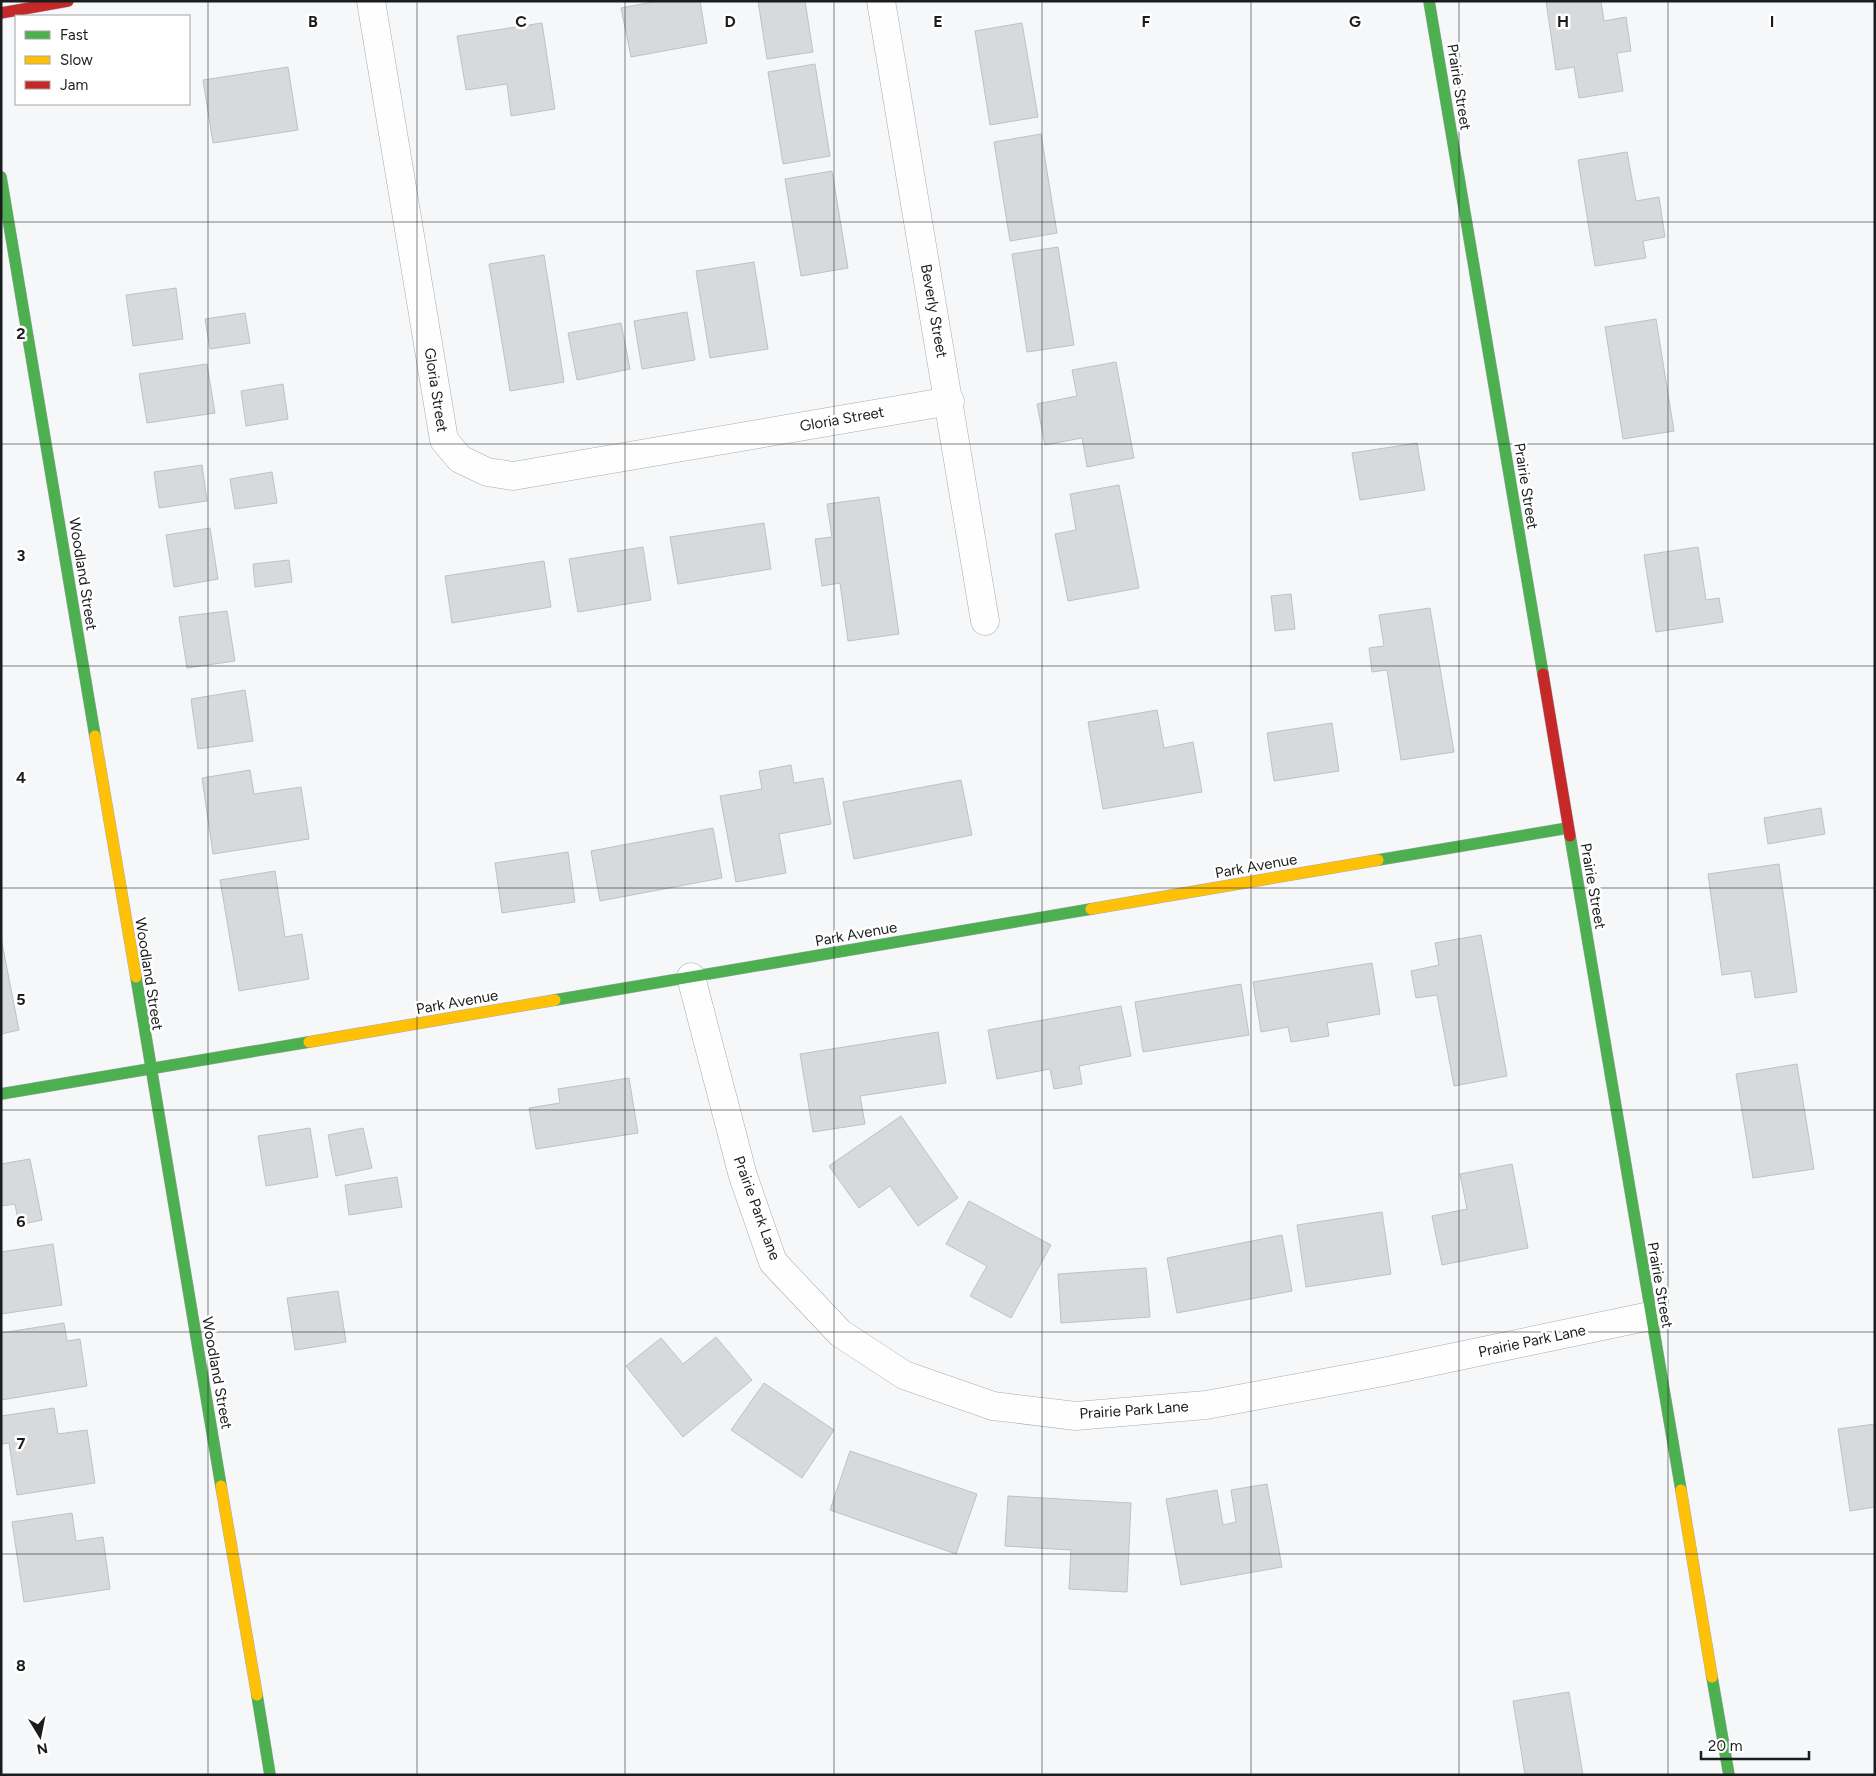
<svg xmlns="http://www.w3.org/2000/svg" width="1876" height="1776" viewBox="0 0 1876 1776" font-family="Figtree,sans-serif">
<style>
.building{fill:#d8d9db;stroke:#bfc1c2}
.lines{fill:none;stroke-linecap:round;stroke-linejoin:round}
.street-casing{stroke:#aaabad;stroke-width:29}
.fast-casing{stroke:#aaabad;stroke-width:12}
.slow-casing{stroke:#aaabad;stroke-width:12}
.jam-casing{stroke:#aaabad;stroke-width:12}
.street{stroke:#fefefe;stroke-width:28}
.fast{stroke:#4caf50;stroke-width:11}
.slow{stroke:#ffc107;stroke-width:11}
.jam{stroke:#c62828;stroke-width:11}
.grid{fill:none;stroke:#1b1c1d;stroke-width:1;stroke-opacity:0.55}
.labels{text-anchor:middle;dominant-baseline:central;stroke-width:5;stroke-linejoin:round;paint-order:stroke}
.street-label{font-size:15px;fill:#1b1c1d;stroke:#fff}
.grid-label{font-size:16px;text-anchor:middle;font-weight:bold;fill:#1b1c1d;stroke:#fff;stroke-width:5;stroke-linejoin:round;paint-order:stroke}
</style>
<rect width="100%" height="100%" fill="#f5f7f9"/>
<!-- building -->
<g class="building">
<path d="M658,1h42l7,42 -76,14 -10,-49z"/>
<path d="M758,1h47l8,51 -46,7z"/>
<path d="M1546,1h55l3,20 22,-4 5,34 -14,2 6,38 -44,7 -5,-31 -18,3z"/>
<path d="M542,23l13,86 -44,7 -4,-32 -41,6 -9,-54z"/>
<path d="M1022,23l16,94 -48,8 -15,-94z"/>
<path d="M815,64l15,92 -47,8 -15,-92z"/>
<path d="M288,67l10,63 -85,13 -10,-63z"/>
<path d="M1041,134l16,99 -47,8 -16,-99z"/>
<path d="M1627,152l9,49 23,-4 6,40 -22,4 3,17 -51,8 -17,-106z"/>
<path d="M832,171l16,97 -47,8 -16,-97z"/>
<path d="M1058,247l16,98 -47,7 -15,-98z"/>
<path d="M544,255l20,127 -54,9 -21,-127z"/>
<path d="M754,262l14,87 -58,9 -14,-87z"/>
<path d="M176,288l7,51 -50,7 -7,-51z"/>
<path d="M687,312l8,48 -53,9 -8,-48z"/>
<path d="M245,313l5,30 -40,6 -5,-30z"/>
<path d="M1656,319l18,112 -51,8 -18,-112z"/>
<path d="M621,323l9,46 -53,11 -9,-47z"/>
<path d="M1116,362l18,96 -47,9 -5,-29 -37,7 -8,-41 40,-8 -5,-26z"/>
<path d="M207,364l8,49 -68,10 -8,-49z"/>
<path d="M283,384l5,35 -42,7 -5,-35z"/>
<path d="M1417,443l8,47 -65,10 -8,-47z"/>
<path d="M202,465l5,36 -48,7 -5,-36z"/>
<path d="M272,472l5,31 -42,6 -5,-30z"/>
<path d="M1119,485l20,103 -71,13 -13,-67 21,-4 -6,-36z"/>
<path d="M879,497l20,137 -51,7 -8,-58 -18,3 -7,-47 17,-2 -5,-33z"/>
<path d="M764,523l7,46 -93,15 -8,-47z"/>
<path d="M210,528l8,51 -44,8 -8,-52z"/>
<path d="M643,547l8,53 -73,12 -9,-53z"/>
<path d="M1698,547l8,53 13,-2 4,24 -67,10 -12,-77z"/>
<path d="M289,560l3,22 -37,5 -2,-23z"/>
<path d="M544,561l7,46 -99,16 -7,-47z"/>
<path d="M1291,594l4,35 -20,2 -4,-35z"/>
<path d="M1430,608l24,144 -53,8 -14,-90 -15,2 -3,-24 15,-2 -5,-31z"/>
<path d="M227,611l8,50 -48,7 -8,-51z"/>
<path d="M245,690l8,51 -55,8 -7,-50z"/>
<path d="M1157,710l7,38 29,-6 9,50 -99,17 -15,-87z"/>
<path d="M1332,723l7,48 -65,10 -7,-48z"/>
<path d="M791,765l3,18 29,-5 8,46 -52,10 7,39 -50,9 -16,-86 42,-7 -3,-18z"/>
<path d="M250,770l4,24 47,-7 8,52 -96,15 -11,-76z"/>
<path d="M961,780l11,55 -118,24 -11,-57z"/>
<path d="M1821,808l4,26 -57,10 -4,-26z"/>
<path d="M713,828l9,50 -122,23 -9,-50z"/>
<path d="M568,852l7,50 -73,11 -7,-50z"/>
<path d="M1779,864l18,128 -42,6 -4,-27 -29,4 -14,-101z"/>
<path d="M275,871l10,66 17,-3 7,45 -70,12 -19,-111z"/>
<path d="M1481,935l26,141 -53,10 -17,-91 -21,3 -5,-27 28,-6 -4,-22z"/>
<path d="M1,938l18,92 -18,4z"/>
<path d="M1372,963l8,51 -53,9 2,13 -38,6 -3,-15 -27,5 -8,-50z"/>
<path d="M1241,984l8,51 -106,17 -8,-50z"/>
<path d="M1121,1006l10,50 -52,10 3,18 -28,5 -4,-20 -53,10 -9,-49z"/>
<path d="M938,1032l8,51 -86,13 5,28 -52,8 -13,-78z"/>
<path d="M1797,1064l17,105 -61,9 -17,-104z"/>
<path d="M629,1078l9,55 -102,16 -7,-41 31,-5 -2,-14z"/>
<path d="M901,1116l57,82 -40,28 -28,-40 -31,22 -30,-42z"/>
<path d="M310,1128l8,49 -52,9 -8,-50z"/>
<path d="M363,1128l9,40 -36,8 -8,-41z"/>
<path d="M30,1159l12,61 -23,5 -4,-21 -14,2v-42z"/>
<path d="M1512,1164l16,84 -86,17 -10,-49 35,-7 -7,-35z"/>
<path d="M397,1177l5,30 -53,8 -4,-30z"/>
<path d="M969,1201l82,44 -40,73 -41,-22 17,-30 -41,-22z"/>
<path d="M1382,1212l9,62 -85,13 -9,-62z"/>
<path d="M1282,1235l10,56 -115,22 -10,-55z"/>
<path d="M53,1244l9,61 -61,9v-62z"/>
<path d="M1146,1268l4,49 -89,6 -3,-49z"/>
<path d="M338,1291l8,51 -51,8 -8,-52z"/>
<path d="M64,1323l3,18 13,-2 7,47 -86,14v-67z"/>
<path d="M716,1337l36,43 -69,57 -57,-71 35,-28 22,26z"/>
<path d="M764,1383l70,47 -32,48 -71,-48z"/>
<path d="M54,1408l4,26 29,-4 8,53 -78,12 -8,-52 -8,1v-28z"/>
<path d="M1875,1424v83l-25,4 -12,-82z"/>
<path d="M850,1451l127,43 -21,60 -126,-44z"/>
<path d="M1267,1484l15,83 -101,18 -15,-86 51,-9 6,35 13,-3 -5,-32z"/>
<path d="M1008,1496l123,7 -4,89 -58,-3 2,-39 -66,-4z"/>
<path d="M72,1513l4,28 27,-4 7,52 -86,13 -12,-80z"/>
<path d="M1569,1692l14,83h-58l-12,-74z"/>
</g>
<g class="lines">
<!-- street casing -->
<g class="street-casing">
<g id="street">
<path d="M371,1l73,439 16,19 27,13 26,4 437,-75"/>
<path d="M881,1l104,620"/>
<path d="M691,977l52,199 30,86 67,71 64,42 89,31 83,10 130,-11 177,-33 267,-56"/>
</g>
</g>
<!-- fast casing -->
<g class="fast-casing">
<g id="fast">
<path d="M1429,1l114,673"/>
<path d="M1,177l94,559"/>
<path d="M1570,836l111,654"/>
<path d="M1378,860l190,-32"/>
<path d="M136,977l85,509"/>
<path d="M555,1000l536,-91"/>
<path d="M1,1094l308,-52"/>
<path d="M1712,1677l17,98"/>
<path d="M257,1695l13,80"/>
</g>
</g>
<!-- slow casing -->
<g class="slow-casing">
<g id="slow">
<path d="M95,736l41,241"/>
<path d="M1091,909l287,-49"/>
<path d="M309,1042l246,-42"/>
<path d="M221,1486l36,209"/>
<path d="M1681,1490l31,187"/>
</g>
</g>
<!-- jam casing -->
<g class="jam-casing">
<g id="jam">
<path d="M1,13l67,-12"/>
<path d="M1543,674l27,162"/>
</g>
</g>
<!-- street -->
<use href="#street" class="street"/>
<!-- fast -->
<use href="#fast" class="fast"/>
<!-- slow -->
<use href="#slow" class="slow"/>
<!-- jam -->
<use href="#jam" class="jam"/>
</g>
<!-- grid -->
<path class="grid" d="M208,1v1774M417,1v1774M625,1v1774M834,1v1774M1042,1v1774M1251,1v1774M1459,1v1774M1668,1v1774M1,222h1874M1,444h1874M1,666h1874M1,888h1874M1,1110h1874M1,1332h1874M1,1554h1874"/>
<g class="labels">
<!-- street labels -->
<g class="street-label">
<text transform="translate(1459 87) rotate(81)">Prairie Street</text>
<text transform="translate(934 311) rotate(80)">Beverly Street</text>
<text transform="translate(436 390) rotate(81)">Gloria Street</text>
<text transform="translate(842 419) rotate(-10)">Gloria Street</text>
<text transform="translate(1526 486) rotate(81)">Prairie Street</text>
<text transform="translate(83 574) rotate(81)">Woodland Street</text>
<text transform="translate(1256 866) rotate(-10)">Park Avenue</text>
<text transform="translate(1593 886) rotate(80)">Prairie Street</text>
<text transform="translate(856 934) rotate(-10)">Park Avenue</text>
<text transform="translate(149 974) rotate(81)">Woodland Street</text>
<text transform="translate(457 1002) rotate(-10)">Park Avenue</text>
<text transform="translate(757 1208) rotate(70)">Prairie Park Lane</text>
<text transform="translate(1660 1285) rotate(80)">Prairie Street</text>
<text transform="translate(1532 1341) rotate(-12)">Prairie Park Lane</text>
<text transform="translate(217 1373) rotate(80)">Woodland Street</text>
<text transform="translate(1134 1410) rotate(-4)">Prairie Park Lane</text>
</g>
</g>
<g class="grid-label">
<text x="313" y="27">B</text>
<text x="521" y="27">C</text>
<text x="730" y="27">D</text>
<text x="938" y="27">E</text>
<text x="1146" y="27">F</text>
<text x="1355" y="27">G</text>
<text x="1563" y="27">H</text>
<text x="1772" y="27">I</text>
<text x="21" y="339">2</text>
<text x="21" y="561">3</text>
<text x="21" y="783">4</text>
<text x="21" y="1005">5</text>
<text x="21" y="1227">6</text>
<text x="21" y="1449">7</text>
<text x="21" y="1671">8</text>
</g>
<!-- border -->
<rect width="1876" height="1776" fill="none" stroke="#1b1c1d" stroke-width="5"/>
<!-- legend -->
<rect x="15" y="15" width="175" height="90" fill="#ffffff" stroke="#a4a4a5"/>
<rect x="25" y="31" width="25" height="8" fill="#4caf50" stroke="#a4a4a5"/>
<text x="60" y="40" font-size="15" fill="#1b1c1d">Fast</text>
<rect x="25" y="56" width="25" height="8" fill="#ffc107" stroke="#a4a4a5"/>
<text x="60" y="65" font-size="15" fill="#1b1c1d">Slow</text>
<rect x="25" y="81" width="25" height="8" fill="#c62828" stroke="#a4a4a5"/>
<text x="60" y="90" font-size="15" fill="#1b1c1d">Jam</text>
<!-- north arrow -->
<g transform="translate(40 1736) rotate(170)" stroke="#ffffff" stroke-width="4" paint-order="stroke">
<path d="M0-4L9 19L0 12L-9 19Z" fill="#1b1c1d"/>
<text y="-8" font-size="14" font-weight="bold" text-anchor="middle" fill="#1b1c1d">N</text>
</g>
<!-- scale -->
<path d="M1701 1751v8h108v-8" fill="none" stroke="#1b1c1d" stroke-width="2.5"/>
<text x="1708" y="1751" font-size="15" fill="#1b1c1d" stroke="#ffffff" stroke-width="4" paint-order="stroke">20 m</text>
</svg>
